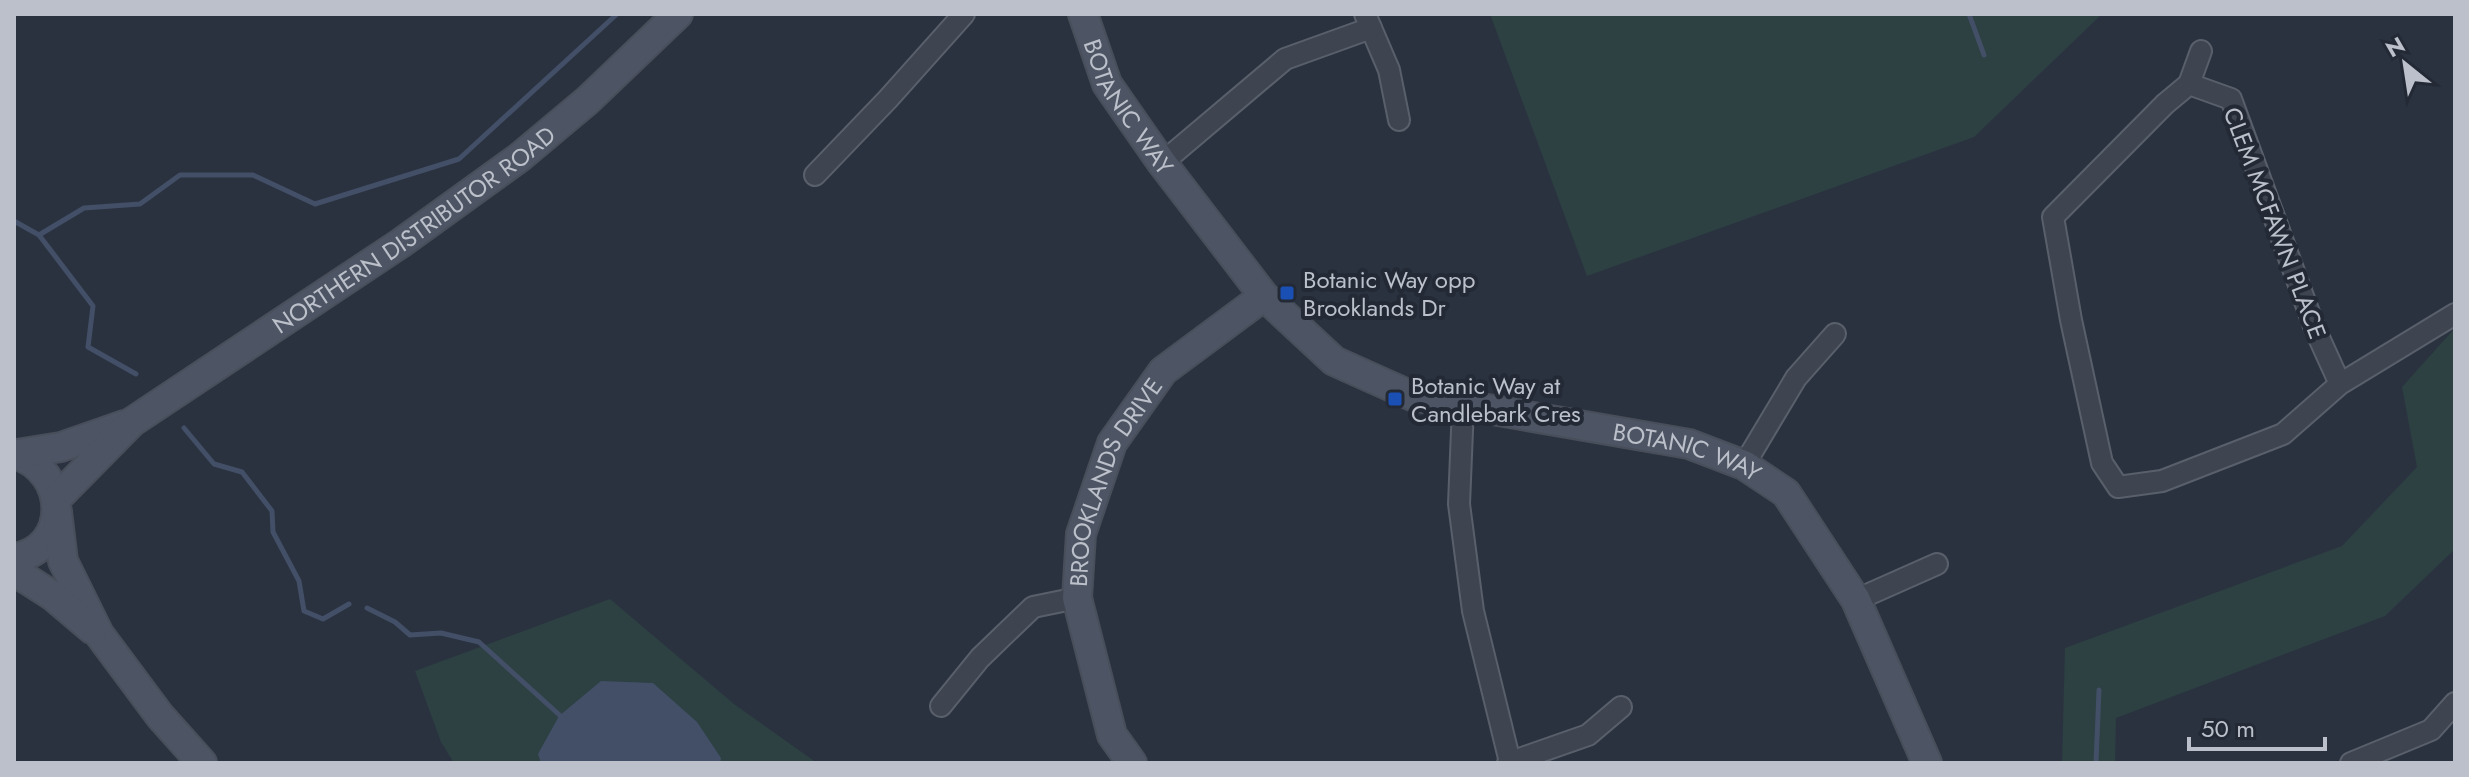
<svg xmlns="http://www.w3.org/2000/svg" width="2469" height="777" viewBox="0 0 2469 777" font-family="Jost,sans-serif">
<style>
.green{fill:#2d4042}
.water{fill:#424f67}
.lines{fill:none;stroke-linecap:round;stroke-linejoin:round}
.stream{stroke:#424f67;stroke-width:5}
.street-casing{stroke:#59606b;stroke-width:24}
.secondary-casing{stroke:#484e5a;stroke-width:32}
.street{stroke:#3e4550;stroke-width:20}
.secondary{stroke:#4d5463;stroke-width:28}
.transit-dot{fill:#1a4fb4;stroke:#232a36;stroke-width:3}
.labels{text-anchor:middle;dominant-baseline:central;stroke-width:8;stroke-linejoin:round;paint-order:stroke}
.street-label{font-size:24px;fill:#bbc0ca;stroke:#232a36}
.poi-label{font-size:24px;fill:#bbc0ca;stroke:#232a36;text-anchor:start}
</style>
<rect width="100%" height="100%" fill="#2a3240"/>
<!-- green -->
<g class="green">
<path d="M1490,14h612l-128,123 -387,139z"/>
<path d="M2455,328v221l-70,67 -269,102 -1,45h-53l3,-115 277,-102 75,-79 -15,-80z"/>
<path d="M610,599l124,105 83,59h-363l-13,-21 -26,-71z"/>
</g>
<!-- water -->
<path class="water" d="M601,681l52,2 44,39 24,36 -1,5h-179l-3,-9 21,-38z"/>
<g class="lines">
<!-- stream -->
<g class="stream">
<path d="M1969,14l15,41"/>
<path d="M14,221l25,14 54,71 -5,41 48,27"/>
<path d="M39,235l45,-27 56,-4 40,-29h73l62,29 144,-45 158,-145"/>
<path d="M184,428l30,36 28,8 30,39 1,21 26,49 5,30 19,8 26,-15"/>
<path d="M367,608l28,14 15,13 31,-2 38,9 86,78"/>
<path d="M2096,763l3,-73"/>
</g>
<!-- street casing -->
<g class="street-casing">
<g id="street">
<path d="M1365,14l24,56 10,50"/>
<path d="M2189,84l12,-33"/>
<path d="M1162,163l123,-104 86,-31"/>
<path d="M815,175l73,-76 76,-85"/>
<path d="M2340,384l-25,-55 -84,-230 -42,-15 -24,20 -112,113 18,103 31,143 16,24 44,-6 121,-47 57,-50 115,-70"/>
<path d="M1463,406l-4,98 14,107 37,151"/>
<path d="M1744,465l52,-87 39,-44"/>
<path d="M1856,600l81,-36"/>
<path d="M941,706l39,-48 53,-51 44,-9"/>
<path d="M1508,763l80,-28 33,-28"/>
<path d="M2351,763l80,-33 24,-27"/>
</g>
</g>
<!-- secondary casing -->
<g class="secondary-casing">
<g id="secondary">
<path id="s1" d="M1083,14l24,70 55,79 102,133 70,65 78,35 277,48 55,21 42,28 70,107 71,163"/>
<path d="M14,454c57,17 56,96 0,104"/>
<path d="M17,454l44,-7 63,-22"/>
<path id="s2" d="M57,498l75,-76 269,-179 119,-86 68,-57 90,-86"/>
<path d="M57,512l6,49 36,73 61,82 42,47"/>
<path d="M14,571l39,25 39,33"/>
<path id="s3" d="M1132,763l-20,-28 -35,-137 4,-64 31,-91 51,-72 101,-75"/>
</g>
</g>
<!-- street -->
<use href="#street" class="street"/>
<!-- secondary -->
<use href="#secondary" class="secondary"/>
</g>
<!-- markers -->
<g class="transit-dot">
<rect x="1279" y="285" width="16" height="16" rx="4"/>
<rect x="1387" y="391" width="16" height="16" rx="4"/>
</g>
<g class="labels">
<!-- street labels -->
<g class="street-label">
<text stroke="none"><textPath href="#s1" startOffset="104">BOTANIC WAY</textPath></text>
<text transform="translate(2275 223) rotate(69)">CLEM MCFAWN PLACE</text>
<text stroke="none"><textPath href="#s2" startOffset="448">NORTHERN DISTRIBUTOR ROAD</textPath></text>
<text stroke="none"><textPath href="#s1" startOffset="800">BOTANIC WAY</textPath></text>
<text stroke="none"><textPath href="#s3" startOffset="300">BROOKLANDS DRIVE</textPath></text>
</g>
<!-- poi labels -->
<g class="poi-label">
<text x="1303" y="279">Botanic Way opp<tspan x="1303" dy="28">Brooklands Dr</tspan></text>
<text x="1411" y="385">Botanic Way at<tspan x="1411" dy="28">Candlebark Cres</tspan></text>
</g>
</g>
<!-- border -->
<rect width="2469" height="777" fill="none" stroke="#bbc0ca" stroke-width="32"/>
<!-- north arrow -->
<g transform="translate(2405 64) rotate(330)" stroke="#232a36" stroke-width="6" paint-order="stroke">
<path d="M0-6L14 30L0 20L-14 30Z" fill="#bbc0ca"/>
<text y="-12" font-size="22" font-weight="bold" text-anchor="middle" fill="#bbc0ca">N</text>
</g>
<!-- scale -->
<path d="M2189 737v12h136v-12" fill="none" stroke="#bbc0ca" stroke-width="4"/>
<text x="2201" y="737" font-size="24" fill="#bbc0ca" stroke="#232a36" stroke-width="6" paint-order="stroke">50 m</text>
</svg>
